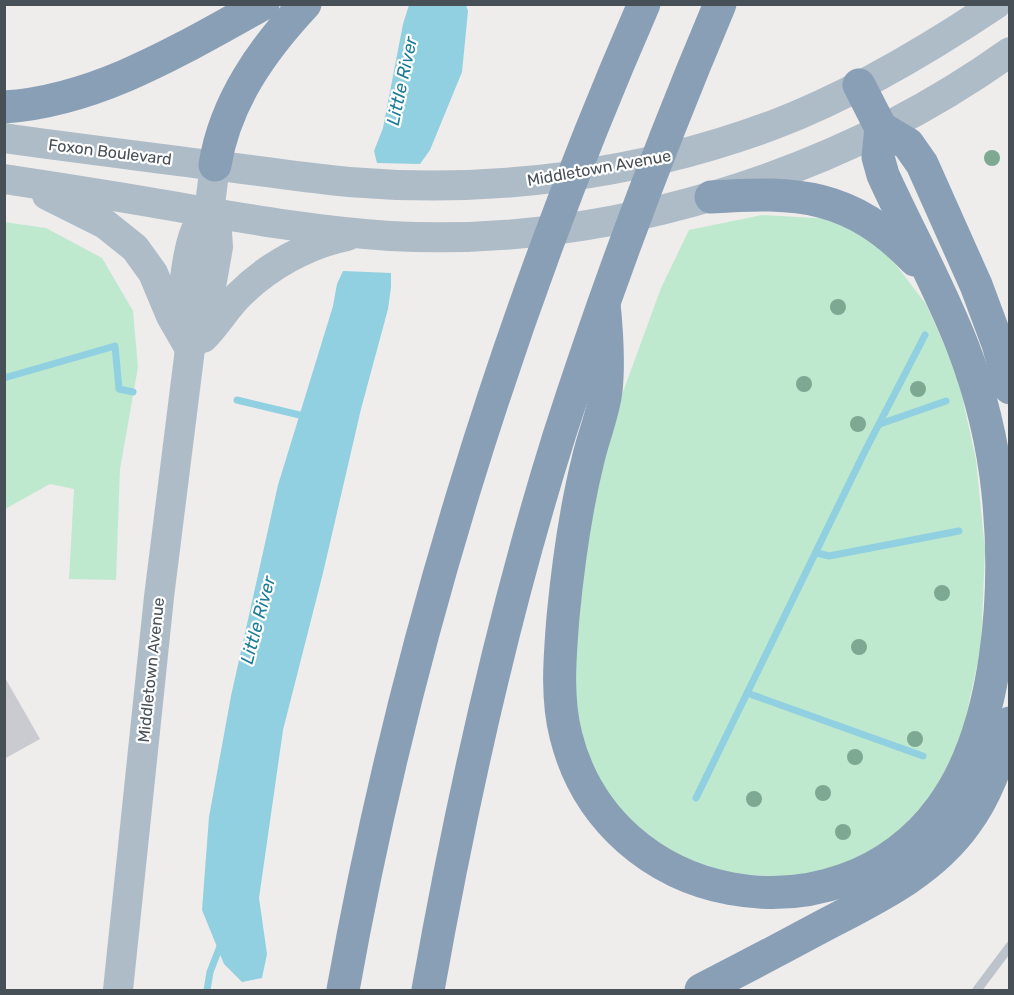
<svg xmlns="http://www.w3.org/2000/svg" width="1014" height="995" viewBox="0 0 1014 995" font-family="Rubik,sans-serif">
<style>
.green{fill:#bee9cf}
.water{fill:#90d0e1}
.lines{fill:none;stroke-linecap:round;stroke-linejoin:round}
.stream{stroke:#90d0e1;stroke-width:7}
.building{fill:#cacbd1}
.lane{stroke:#bcc3ca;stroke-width:9}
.primary{stroke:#aebcc8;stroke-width:30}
.highway{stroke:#899fb6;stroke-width:33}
.tree{fill:#7da892}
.labels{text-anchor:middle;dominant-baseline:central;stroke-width:4.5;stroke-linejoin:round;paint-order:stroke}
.street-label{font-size:16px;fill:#474f57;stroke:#fff}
.water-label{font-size:18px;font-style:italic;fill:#1b7c96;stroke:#fff}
</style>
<rect width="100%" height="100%" fill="#efecec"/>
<!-- green -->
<g class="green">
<path d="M762,215l71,4 49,28 44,57 31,69 19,87 9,90 -4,96 -16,76 -8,26 -26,48 -38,41 -47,27 -55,13 -60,-3 -54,-19 -26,-18 -32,-27 -25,-38 -18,-58 -2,-38 4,-65 11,-85 17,-73 17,-61 38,-104 28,-58z"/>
<path d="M4,222l42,6 56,30 31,53 5,56 -18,102 -4,111 -47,-1 5,-90 -24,-5 -45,25z"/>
</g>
<!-- water -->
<g class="water">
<path d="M409,5h57l2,6 -6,61 -32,78 -10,14 -43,-1 -3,-12 9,-23 20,-104z"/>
<path d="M343,271l48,2v14l-3,22 -27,100 -38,164 -40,157 -24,168 8,56 -5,24 -20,4 -18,-18 -22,-54 7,-93 22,-121 47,-211 55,-179 4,-22z"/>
</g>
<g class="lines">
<!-- stream -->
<g class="stream">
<path d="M4,378l111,-32 4,43 14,3"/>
<path d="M237,400l71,17"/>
<path d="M880,424l66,-23"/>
<path d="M817,553l12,3 130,-25"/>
<path d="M747,693l176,63"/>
<path d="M696,798l169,-347 60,-116"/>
<path d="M207,990l3,-18 11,-28"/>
</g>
</g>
<!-- building -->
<path class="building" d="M4,676l36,63 -36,20z"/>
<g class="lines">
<!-- lane -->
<path class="lane" d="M977,990l33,-44"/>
<!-- primary -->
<g class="primary">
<path d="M4,138c69,10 138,18 206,27 47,5 93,13 139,17 143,12 290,-7 424,-57 79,-30 153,-74 223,-121"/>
<path d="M4,179c52,8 105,16 156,25 77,13 153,27 230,32 215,12 445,-59 620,-184"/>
<path d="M47,195l58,29 30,24 18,25 18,43 19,33"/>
<path d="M184,335c-6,-18 3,-84 11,-103 4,-7 9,-13 14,-20"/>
<path d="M203,338c13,-13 23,-30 36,-43 28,-28 68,-51 108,-59"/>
<path d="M118,990l41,-393 31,-248 14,-23 14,-79 -1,-15 -8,-20 6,-47"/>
</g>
<!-- highway -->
<g class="highway">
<path d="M4,107c94,-6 179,-59 259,-103"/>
<path d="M881,128l27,16 14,20 54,121 22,59 12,44"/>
<path d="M215,165c10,-63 47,-115 90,-161"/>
<path d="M711,197c87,-6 140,-3 204,63"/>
<path d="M604,304c3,29 5,59 2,87 -3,24 -13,46 -18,69 -13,52 -20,105 -25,157 -3,39 -7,80 3,119 43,171 271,212 375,72 59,-80 67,-219 57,-315 -5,-49 -17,-99 -35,-146 -23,-59 -54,-115 -80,-172l-5,-18 3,-29 -22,-43"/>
<path d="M343,990c60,-336 164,-672 301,-986"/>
<path d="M428,990c33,-186 74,-372 131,-554 47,-146 101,-290 161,-432"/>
<path d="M701,990c39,-20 79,-41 118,-62 53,-28 111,-54 147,-105 22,-29 33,-66 44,-100"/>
</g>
</g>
<!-- trees -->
<g class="tree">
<circle cx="992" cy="158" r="8"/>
<circle cx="838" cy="307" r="8"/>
<circle cx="804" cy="384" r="8"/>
<circle cx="918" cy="389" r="8"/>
<circle cx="858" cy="424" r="8"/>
<circle cx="942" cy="593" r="8"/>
<circle cx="859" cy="647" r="8"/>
<circle cx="915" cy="739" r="8"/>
<circle cx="855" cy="757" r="8"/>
<circle cx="823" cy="793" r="8"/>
<circle cx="754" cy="799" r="8"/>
<circle cx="843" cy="832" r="8"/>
</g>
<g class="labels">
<!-- street labels -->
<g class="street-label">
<text transform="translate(110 152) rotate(7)">Foxon Boulevard</text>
<text transform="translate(599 168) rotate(-10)">Middletown Avenue</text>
<text transform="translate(151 670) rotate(-84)">Middletown Avenue</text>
</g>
<!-- water labels -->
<g class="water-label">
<text transform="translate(402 81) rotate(-78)">Little River</text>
<text transform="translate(258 620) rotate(-75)">Little River</text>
</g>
</g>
<!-- border -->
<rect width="1014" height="995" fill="none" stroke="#474f57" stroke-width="12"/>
</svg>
